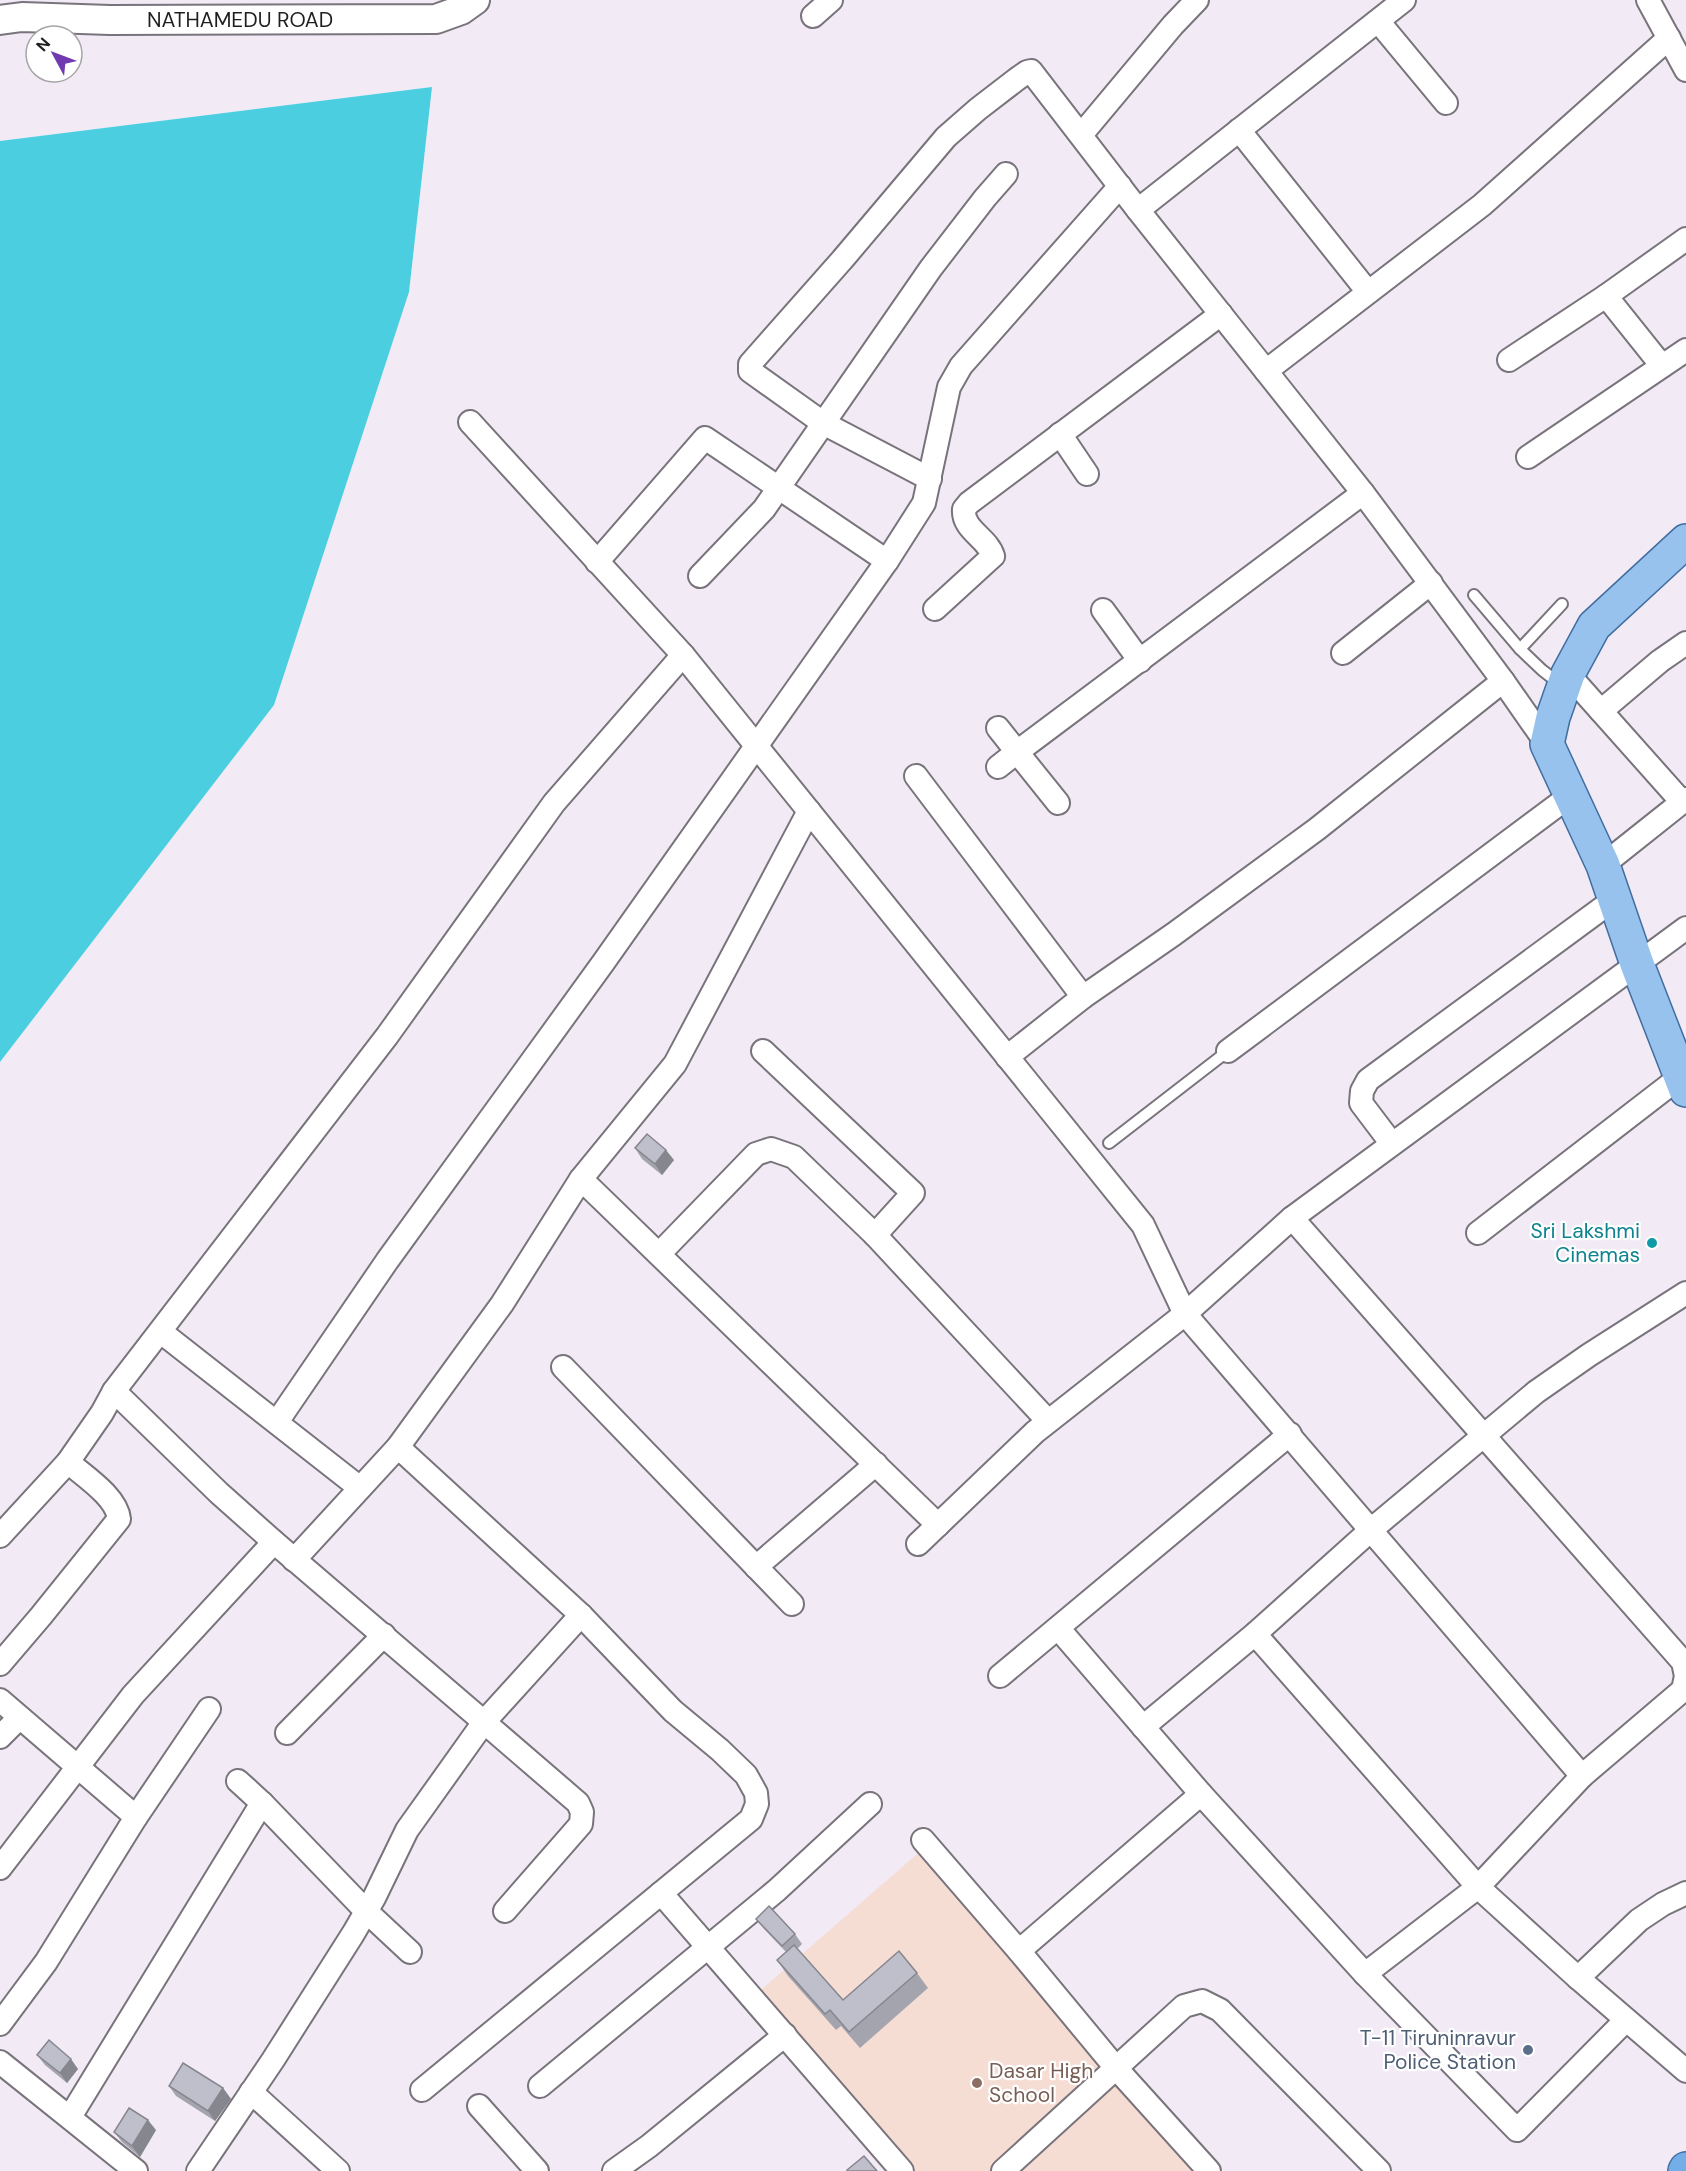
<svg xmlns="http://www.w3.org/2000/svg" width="1686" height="2171" viewBox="0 0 1686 2171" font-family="'DM Sans',sans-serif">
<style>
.education{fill:#f6ddd4}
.water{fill:#4bcfe0}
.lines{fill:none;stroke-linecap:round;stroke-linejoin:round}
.service-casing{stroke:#79737c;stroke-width:14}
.minor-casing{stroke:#79737c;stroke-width:26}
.tertiary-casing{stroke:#79737c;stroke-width:32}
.primary-casing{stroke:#416e9f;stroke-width:36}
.trunk-casing{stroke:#416e9f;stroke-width:36}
.service{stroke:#fff;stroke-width:10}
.minor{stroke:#fff;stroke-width:22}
.tertiary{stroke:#fff;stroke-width:28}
.primary{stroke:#97c2ee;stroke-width:33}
.trunk{stroke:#74aee8;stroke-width:33}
.wall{fill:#a4a4af}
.shaded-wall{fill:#86868e}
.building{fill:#bfbfcb;stroke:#86868e;stroke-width:1.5}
.culture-dot{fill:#0f9aa8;stroke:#fff;stroke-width:2}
.service-dot{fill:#5c6f8a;stroke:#fff;stroke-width:2}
.education-dot{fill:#8d6e63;stroke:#fff;stroke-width:2}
.labels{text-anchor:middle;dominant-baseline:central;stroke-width:4.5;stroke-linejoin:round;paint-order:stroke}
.street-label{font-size:21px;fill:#211e22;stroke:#fff}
.culture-label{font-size:21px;fill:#0d838f;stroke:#fff;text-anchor:end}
.service-label{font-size:21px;fill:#4e5e75;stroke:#fff;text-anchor:end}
.education-label{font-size:21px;fill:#785e54;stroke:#fff;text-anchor:start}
</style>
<rect width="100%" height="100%" fill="#f2eaf5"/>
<!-- education -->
<path class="education" d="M924,1848l274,323h-292l-152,-175z"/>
<!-- water -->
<path class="water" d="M432,87l-23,205 -135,413 -274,357v-921z"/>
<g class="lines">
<!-- service casing -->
<g class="service-casing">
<g id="service">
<path d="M1474,595l46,54 42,-45"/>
<path d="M1520,649l22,21 18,14"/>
<path d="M1109,1143l119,-92"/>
</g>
</g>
<!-- minor casing -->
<g class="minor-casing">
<g id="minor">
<path d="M1648,0l38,70"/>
<path d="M813,16l18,-16"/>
<path d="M1378,21l68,82"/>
<path d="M1239,130l129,162"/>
<path d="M1081,135l92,-110 24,-25"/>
<path d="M1138,210l266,-210"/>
<path d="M1606,296l80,-57"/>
<path d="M1509,360l97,-64 56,70"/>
<path d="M1266,371l216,-166 187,-167"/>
<path d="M470,422l213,233 460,570 42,89 397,462 -104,111 100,91 108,93"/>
<path d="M1060,434l27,40"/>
<path d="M1528,457l158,-107"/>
<path d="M930,479l-107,-56 -73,-52v-7l92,-104 104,-123 32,-28 39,-30 10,-7 4,-1 107,139 225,283 140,188"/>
<path d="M597,562l108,-124 182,123"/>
<path d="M700,576l64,-67 167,-241 54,-70 21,-24"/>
<path d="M935,609l58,-53c-5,-18 -31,-26 -29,-47l5,-6 252,-189"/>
<path d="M1103,610l37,51"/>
<path d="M1343,653l88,-70"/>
<path d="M1568,674l114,128"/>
<path d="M1601,711l59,-50 26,-18"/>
<path d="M998,728l19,24 -19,15"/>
<path d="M916,776l167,221"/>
<path d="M1058,803l-41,-51 346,-259"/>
<path d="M1603,865l83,-66"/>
<path d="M763,1051l150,142 -38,42"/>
<path d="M1228,1051l343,-256"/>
<path d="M1007,1057l76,-60 91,-63 143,-105 186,-148 44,63"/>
<path d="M1392,1144l-31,-41 1,-12 6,-11 248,-182"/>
<path d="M581,1179l357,346"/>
<path d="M1292,1218l391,444 3,14 -3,14 -101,86"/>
<path d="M1478,1233l202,-156"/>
<path d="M659,1254l97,-100 15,-5 23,8 81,78 173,186"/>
<path d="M161,1332l199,156"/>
<path d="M563,1367l229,237"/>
<path d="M114,1391l105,102 55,49 210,180 97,-107"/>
<path d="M277,1422l110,-161 216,-298 284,-402 37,-58 25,-116 12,-21 159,-180"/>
<path d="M398,1447l183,168 92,96 47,39 26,25 10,18 1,11 -6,15 -329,271"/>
<path d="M0,1536l68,-74 34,-49 12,-22 273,-355 167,-233 129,-148"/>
<path d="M918,1544l117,-112 150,-118 107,-96 394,-290"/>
<path d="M294,1560l104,-113 104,-143 79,-125 94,-115 134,-253"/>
<path d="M756,1567l120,-103"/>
<path d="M1058,1628l143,166 164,180 152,156 109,-110"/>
<path d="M1255,1634l223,253 -113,87"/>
<path d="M0,1664l41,-48 78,-97c-2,-22 -35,-43 -51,-57"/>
<path d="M1000,1676l290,-242"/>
<path d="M0,1700l136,117 -90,145 -46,62"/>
<path d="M1143,1727l112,-93 117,-105 164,-137 53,-37 97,-62"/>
<path d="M287,1733l97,-98"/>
<path d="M0,1737l19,-19"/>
<path d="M238,1781l24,22"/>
<path d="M136,1817l73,-108"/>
<path d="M923,1840l96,111 97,117 93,103"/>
<path d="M0,1868l133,-173 141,-153"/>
<path d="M661,1893l241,278"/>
<path d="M1019,1951l182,-157"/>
<path d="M1578,1978l61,-58 24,-16 23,-11"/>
<path d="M0,2062l136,109"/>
<path d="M540,2086l237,-196 93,-86"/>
<path d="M251,2092l87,79"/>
<path d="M479,2106l58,65"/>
<path d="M70,2117l192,-314 104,108 44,41"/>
<path d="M198,2171l75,-111 80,-126 21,-36 33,-68 77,-108 94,81 4,9 -1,12 -76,87"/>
<path d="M614,2171l35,-25 136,-111"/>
<path d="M1003,2171l181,-165 18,-5 18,9 159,161"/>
</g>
</g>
<!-- tertiary casing -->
<g class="tertiary-casing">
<path id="tertiary" d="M0,20l22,-3 88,3 326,-1 25,-9 14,-10"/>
</g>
<!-- primary casing -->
<g class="primary-casing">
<path id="primary" d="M1686,541l-92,85 -26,48 -15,43 -6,27 56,121 34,99 49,126"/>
</g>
<!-- trunk casing -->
<g class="trunk-casing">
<path id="trunk" d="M1685,2171l1,-2"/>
</g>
<!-- service -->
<use href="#service" class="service"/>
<!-- minor -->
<use href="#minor" class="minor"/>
<!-- tertiary -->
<use href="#tertiary" class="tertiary"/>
<!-- primary -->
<use href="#primary" class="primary"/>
<!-- trunk -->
<use href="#trunk" class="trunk"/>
</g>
<!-- wall -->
<g class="wall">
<path d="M635,1148l39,12 -12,15 -20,-16z"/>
<path d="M756,1919l39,15 7,10 -5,5 46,51 74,-27 11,15 -68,60 -19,-22 -5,4 -48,-54 -11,-16 9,-8 -22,-23z"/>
<path d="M37,2055l41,14 -11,14 -22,-18z"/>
<path d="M169,2086l54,2 8,11 -16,22 -39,-25z"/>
<path d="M156,2130l-16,27 -18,-15 -8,-10z"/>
</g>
<!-- shaded-wall -->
<g class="shaded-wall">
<path d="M666,1150l8,10 -12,15 -7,-11z"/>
<path d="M71,2059l7,10 -11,14 -7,-10z"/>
<path d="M223,2088l8,11 -16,22 -7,-10z"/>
<path d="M148,2120l8,10 -16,27 -8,-11z"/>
</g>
<!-- building -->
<g class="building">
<path d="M647,1134l19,16 -11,14 -20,-16z"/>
<path d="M769,1906l26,28 -13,12 -26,-27z"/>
<path d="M794,1945l49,55 56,-49 18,22 -68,59 -19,-22 -5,4 -48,-54z"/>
<path d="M49,2040l22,19 -11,14 -23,-18z"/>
<path d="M183,2063l40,25 -15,23 -39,-25z"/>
<path d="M129,2108l19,12 -16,26 -18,-14z"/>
<path d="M864,2156l13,15h-30v-1z"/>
</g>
<!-- markers -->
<circle class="culture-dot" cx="1652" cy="1243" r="6"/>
<circle class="service-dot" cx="1528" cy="2050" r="6"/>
<circle class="education-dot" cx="977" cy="2083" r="6"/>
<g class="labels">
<!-- street labels -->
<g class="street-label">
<text x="240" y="20">NATHAMEDU ROAD</text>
</g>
<!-- culture labels -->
<g class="culture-label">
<text x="1640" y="1231">Sri Lakshmi<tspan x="1640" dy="24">Cinemas</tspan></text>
</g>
<!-- service labels -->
<g class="service-label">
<text x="1516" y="2038">T-11 Tiruninravur<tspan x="1516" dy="24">Police Station</tspan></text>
</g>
<!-- education labels -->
<g class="education-label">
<text x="989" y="2071">Dasar High<tspan x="989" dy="24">School</tspan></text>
</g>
</g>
<!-- north arrow -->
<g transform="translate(54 54) rotate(311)"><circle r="28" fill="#ffffff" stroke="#a6a5a7" stroke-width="1.5"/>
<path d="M0-4.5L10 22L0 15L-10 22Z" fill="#713ab0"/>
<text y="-9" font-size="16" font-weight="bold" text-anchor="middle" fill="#211e22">N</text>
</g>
</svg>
